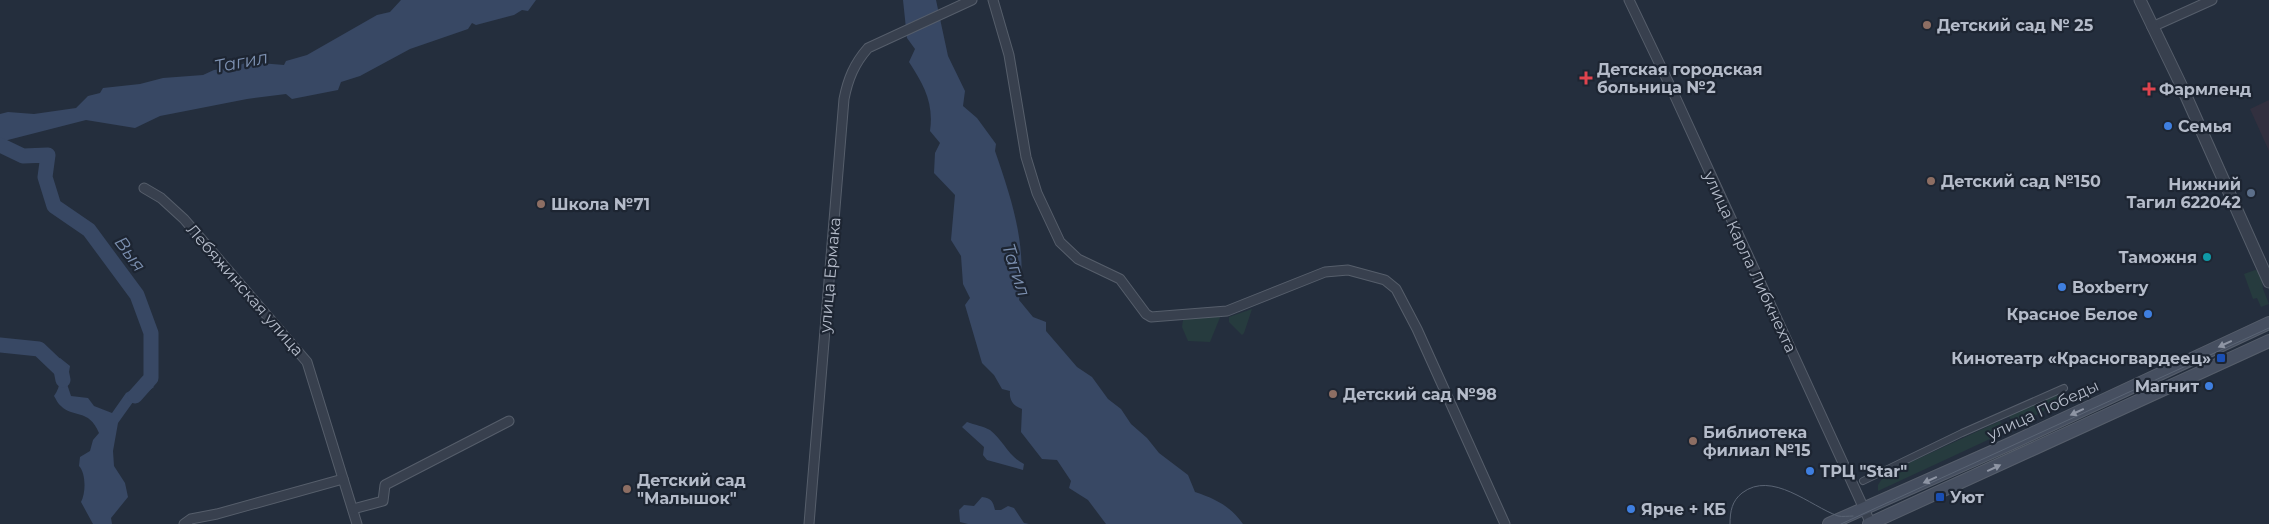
<svg xmlns="http://www.w3.org/2000/svg" width="2269" height="524" viewBox="0 0 2269 524" font-family="Montserrat,sans-serif">
<style>
.medical{fill:#32303f}
.green{fill:#263b3e}
.water{fill:#384864}
.lines{fill:none;stroke-linecap:round;stroke-linejoin:round}
.river{stroke:#384864;stroke-width:15}
.pedestrian-casing{stroke:#565e6b;stroke-width:8}
.minor-casing{stroke:#565e6b;stroke-width:11}
.tertiary-casing{stroke:#565e6b;stroke-width:13}
.secondary-casing{stroke:#565e6b;stroke-width:14}
.pedestrian{stroke:#38404e;stroke-width:6}
.minor{stroke:#38404e;stroke-width:9}
.tertiary{stroke:#38404e;stroke-width:11}
.secondary{stroke:#464f60;stroke-width:12}
.tram{stroke:#5a6474;stroke-width:1}
.oneway{fill:#8e95a4}
.education-dot{fill:#8d6e63;stroke:#1d2532;stroke-width:2}
.health-dot{fill:#e0444e;stroke:#1d2532;stroke-width:2}
.shop-dot{fill:#3f7fe0;stroke:#1d2532;stroke-width:2}
.service-dot{fill:#5c6f8a;stroke:#1d2532;stroke-width:2}
.culture-dot{fill:#0f9aa8;stroke:#1d2532;stroke-width:2}
.transit-dot{fill:#1a4fb4;stroke:#1d2532;stroke-width:2}
.labels{text-anchor:middle;dominant-baseline:central;stroke-width:4.5;stroke-linejoin:round;paint-order:stroke}
.poi-label{font-size:16px;font-weight:bold;fill:#b4bbc9;stroke:#1d2532;text-anchor:start}
.street-label{font-size:16px;fill:#b4bbc9;stroke:#1d2532}
.water-label{font-size:18px;font-style:italic;fill:#7c90b0;stroke:#1d2532}
</style>
<rect width="100%" height="100%" fill="#242e3d"/>
<!-- medical -->
<path class="medical" d="M2269,100v51l-19,-42z"/>
<!-- green -->
<g class="green">
<path d="M2255,270l6,2 2,17 6,15 -8,3 -4,-9 -4,1 -9,-25z"/>
<path d="M1252,309l-8,24 -2,2 -13,-13v-5z"/>
<path d="M1221,315l-11,27 -22,-1 -6,-14 1,-7 6,-4z"/>
<path d="M2059,394l4,10 -7,4 -5,-1 -37,20 -5,-11z"/>
<path d="M2000,421l5,11 -127,59v-6l7,-11z"/>
</g>
<!-- water -->
<g class="water">
<path d="M401,0h135l-8,11 -6,-1 -8,5 -38,10 -4,-2 -4,6 -58,20 -50,27 -19,6 -3,8 -46,9 -6,-5 -39,5 -87,17 -25,12 -49,-8 -86,22v-28l8,-2 26,2 42,-6 12,-12 12,-3 3,-5 37,-4 23,-6 40,-3 11,-5 20,-3 14,-5 36,3 2,-4 21,-6 70,-40 13,-3z"/>
<path d="M903,0h33l12,56 17,35 -2,15 14,12 19,26 -1,7c17,49 33,97 24,149l14,17 13,5v9l31,36 15,10 16,22 13,10 10,15 16,14 12,15 29,22 7,17c21,7 35,14 48,32h-137l-18,-24 -19,-12 2,-7 -14,-21 -15,-1 -21,-27 1,-23c-9,-3 -13,-9 -12,-18l-8,-2 -8,-14 -12,-12 -17,-58 5,-7 -7,-14 -2,-28 -10,-16 4,-45 -21,-22 1,-20 5,-10 -10,-12c4,-28 -6,-46 -21,-69l6,-13 -8,-11z"/>
<path d="M60,358l10,8 -3,18 4,12 17,2 6,8 18,7 14,-20 21,-12 7,6 -21,15 -15,21 -5,28 1,15 11,17 3,14 -17,21 1,6h-19l-12,-22c5,-9 5,-29 -2,-36l1,-9 10,-6 3,-11 6,-7c-10,-25 -27,-15 -38,-27 -3,-2 -5,-7 -7,-10 8,-12 7,-20 -2,-31z"/>
<path d="M967,422c8,3 16,4 23,8 13,10 19,27 34,34l-1,6 -36,-10 -4,-5 1,-8 -22,-20z"/>
<path d="M982,497c9,1 11,4 13,13h6l7,-4 6,2 10,15 5,1h-61l-8,-2 -1,-12 5,-5 10,1z"/>
</g>
<g class="lines">
<!-- river -->
<g class="river">
<path d="M0,145l23,11 25,-1 -3,22 9,29 35,24 48,65 14,38v45l-16,18"/>
<path d="M0,345l39,4 22,21 2,10"/>
</g>
<!-- pedestrian casing -->
<g class="pedestrian-casing">
<path id="pedestrian" d="M1863,481l99,-48 102,-45"/>
</g>
<!-- minor casing -->
<g class="minor-casing">
<g id="minor">
<path d="M993,0l16,55 17,102 11,36 23,49 18,17 42,20 26,35 5,3 76,-6 98,-39 23,-2 37,10 11,9 21,40 88,195"/>
<path d="M1629,0l44,92 198,432"/>
<path d="M2152,27l60,-27"/>
<path d="M144,188l17,10 23,21 123,143 50,162"/>
<path d="M353,509l30,-8 2,-16 124,-64"/>
<path d="M184,524l7,-5 26,-5 126,-35"/>
<path d="M809,524l35,-425c4,-20 10,-35 24,-51l104,-48"/>
</g>
</g>
<!-- tertiary casing -->
<g class="tertiary-casing">
<path id="tertiary" d="M2140,0l42,87 87,195"/>
</g>
<!-- secondary casing -->
<g class="secondary-casing">
<g id="secondary">
<path d="M1829,524l183,-81 257,-120"/>
<path d="M1869,524l400,-183"/>
</g>
</g>
<!-- pedestrian -->
<use href="#pedestrian" class="pedestrian"/>
<!-- minor -->
<use href="#minor" class="minor"/>
<!-- tertiary -->
<use href="#tertiary" class="tertiary"/>
<!-- secondary -->
<use href="#secondary" class="secondary"/>
<!-- tram -->
<g class="tram">
<path d="M1730,524c0,-13 2,-23 12,-31 30,-23 68,13 96,23 4,1 11,0 15,0"/>
<path d="M1841,524l428,-196"/>
</g>
</g>
<!-- one-way arrows -->
<defs><path id="oneway-solid" d="M-6-.8H1V-3.2L6.5 0L1 3.2V.8H-6Z" transform="scale(1.25)"/></defs>
<g class="oneway">
<use href="#oneway-solid" transform="translate(2225 344) rotate(155)"/>
<use href="#oneway-solid" transform="translate(2077 412) rotate(155)"/>
<use href="#oneway-solid" transform="translate(1994 468) rotate(-25)"/>
<use href="#oneway-solid" transform="translate(1930 480) rotate(156)"/>
</g>
<!-- markers -->
<g class="education-dot">
<circle cx="1927" cy="25" r="5"/>
<circle cx="1931" cy="181" r="5"/>
<circle cx="541" cy="204" r="5"/>
<circle cx="1333" cy="394" r="5"/>
<circle cx="1693" cy="441" r="5"/>
<circle cx="627" cy="489" r="5"/>
</g>
<g class="health-dot">
<path d="M1583.5 70.5h5v5h5v5h-5v5h-5v-5h-5v-5h5z"/>
<path d="M2146.5 81.5h5v5h5v5h-5v5h-5v-5h-5v-5h5z"/>
</g>
<g class="shop-dot">
<circle cx="2168" cy="126" r="5"/>
<circle cx="2062" cy="287" r="5"/>
<circle cx="2148" cy="314" r="5"/>
<circle cx="2209" cy="386" r="5"/>
<circle cx="1810" cy="471" r="5"/>
<circle cx="1631" cy="509" r="5"/>
</g>
<circle class="service-dot" cx="2251" cy="193" r="5"/>
<circle class="culture-dot" cx="2207" cy="257" r="5"/>
<g class="transit-dot">
<rect x="2216" y="353" width="10" height="10" rx="2.5"/>
<rect x="1935" y="492" width="10" height="10" rx="2.5"/>
</g>
<g class="labels">
<!-- poi labels -->
<g class="poi-label">
<text x="1937" y="25">Детский сад № 25</text>
<text x="1597" y="69">Детская городская<tspan x="1597" dy="18">больница №2</tspan></text>
<text x="2159" y="89">Фармленд</text>
<text x="2178" y="126">Семья</text>
<text x="1941" y="181">Детский сад №150</text>
<text x="2241" y="184" text-anchor="end">Нижний<tspan x="2241" dy="18">Тагил 622042</tspan></text>
<text x="551" y="204">Школа №71</text>
<text x="2197" y="257" text-anchor="end">Таможня</text>
<text x="2072" y="287">Boxberry</text>
<text x="2138" y="314" text-anchor="end">Красное Белое</text>
<text x="2211" y="358" text-anchor="end">Кинотеатр «Красногвардеец»</text>
<text x="2199" y="386" text-anchor="end">Магнит</text>
<text x="1343" y="394">Детский сад №98</text>
<text x="1703" y="432">Библиотека<tspan x="1703" dy="18">филиал №15</tspan></text>
<text x="1820" y="471">ТРЦ "Star"</text>
<text x="637" y="480">Детский сад<tspan x="637" dy="18">"Малышок"</tspan></text>
<text x="1950" y="497">Уют</text>
<text x="1641" y="509">Ярче + КБ</text>
</g>
<!-- street labels -->
<g class="street-label">
<text transform="translate(1750 262) rotate(65)">улица Карла Либкнехта</text>
<text transform="translate(830 275) rotate(-85)">улица Ермака</text>
<text transform="translate(245 290) rotate(49)">Лебяжинская улица</text>
<text transform="translate(2043 410) rotate(-25)">улица Победы</text>
</g>
<!-- water labels -->
<g class="water-label">
<text transform="translate(241 62) rotate(-11)">Тагил</text>
<text transform="translate(130 254) rotate(54)">Выя</text>
<text transform="translate(1016 270) rotate(72)">Тагил</text>
</g>
</g>
</svg>
